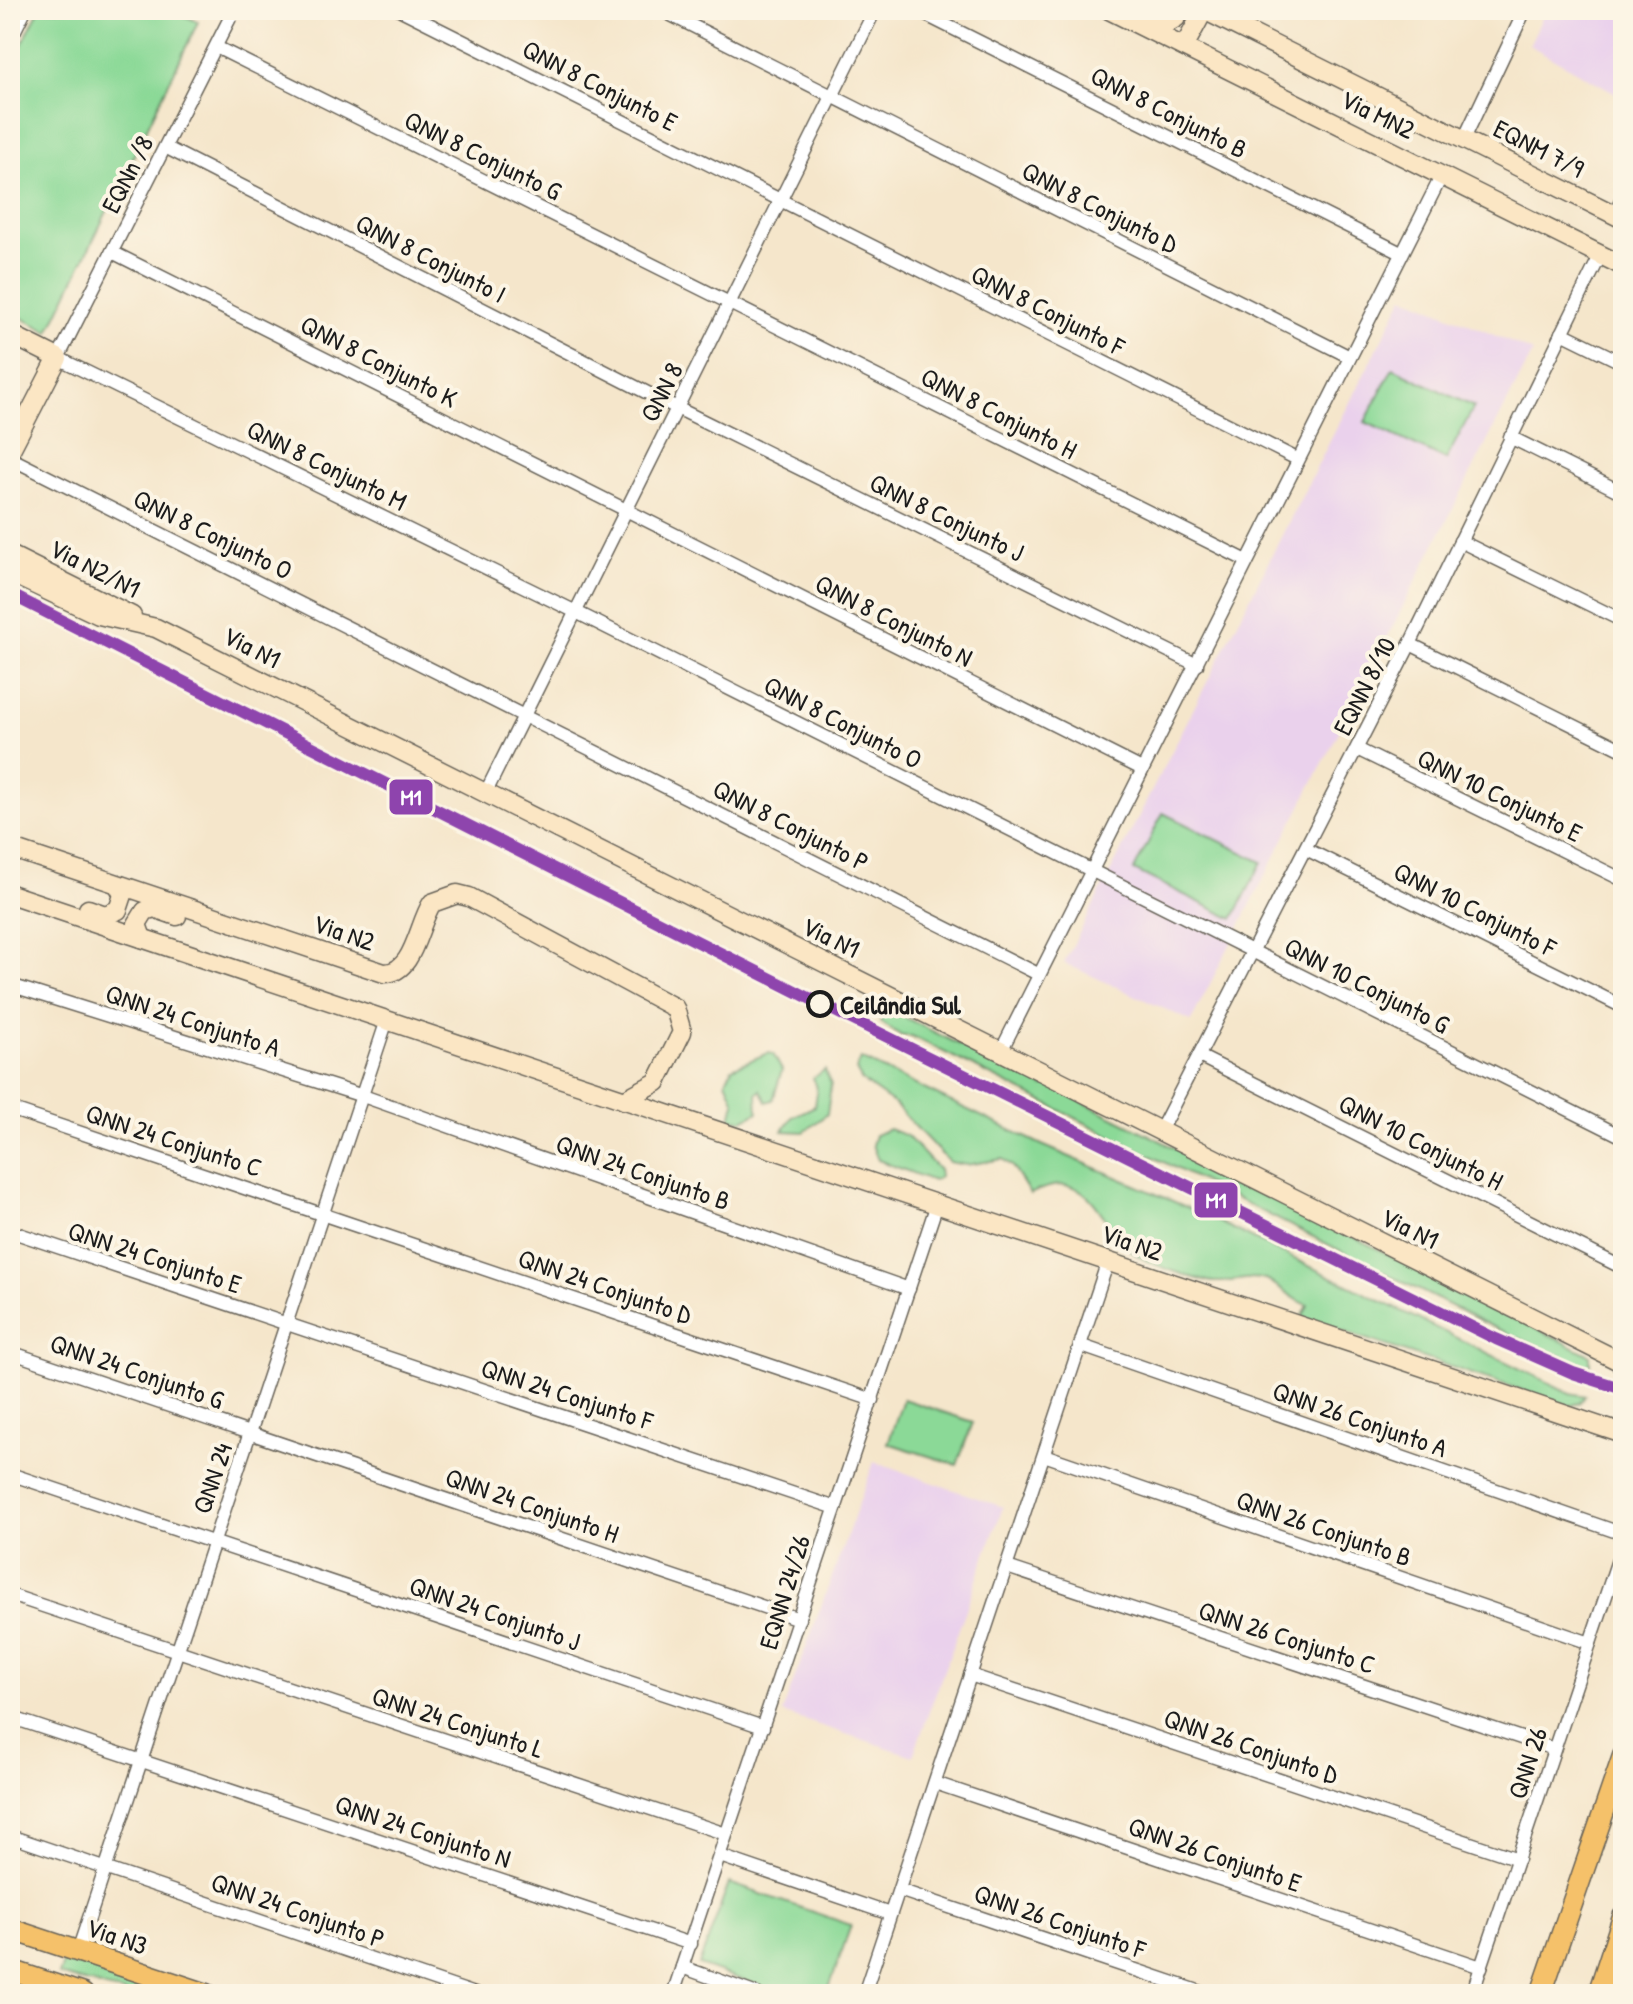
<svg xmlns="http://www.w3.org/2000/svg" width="1633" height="2004" viewBox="0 0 1633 2004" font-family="'Patrick Hand',sans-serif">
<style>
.built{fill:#ead1ec}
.green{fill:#8bd997;stroke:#547a5a;stroke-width:2}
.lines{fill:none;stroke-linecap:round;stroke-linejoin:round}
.street-casing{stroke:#686359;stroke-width:15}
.secondary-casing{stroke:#686359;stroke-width:21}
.primary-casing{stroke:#686359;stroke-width:23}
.street{stroke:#fff;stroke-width:12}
.secondary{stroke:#fbe6c4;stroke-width:18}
.primary{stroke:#f5c16b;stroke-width:20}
.rail-casing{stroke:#1c1c1c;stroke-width:7}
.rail{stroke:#fcf5e5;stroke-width:4;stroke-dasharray:12;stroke-linecap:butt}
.metro-1-casing{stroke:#fcf5e5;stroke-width:18}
.metro-1{stroke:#8e44ad;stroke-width:12}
.stop-dot{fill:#fcf5e5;stroke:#1c1c1c;stroke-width:4}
.labels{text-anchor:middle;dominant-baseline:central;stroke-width:8;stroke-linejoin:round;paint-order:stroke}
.street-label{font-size:26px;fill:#1c1c1c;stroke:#fcf5e5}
.stop-label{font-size:26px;font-weight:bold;fill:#1c1c1c;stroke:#fcf5e5;text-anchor:start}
.line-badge{stroke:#fcf5e5;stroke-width:3}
.badge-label{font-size:22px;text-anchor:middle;font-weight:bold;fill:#fff}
</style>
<rect width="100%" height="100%" fill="#fcf5e5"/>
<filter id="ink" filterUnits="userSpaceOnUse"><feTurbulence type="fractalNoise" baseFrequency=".0125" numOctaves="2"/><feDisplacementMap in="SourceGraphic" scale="16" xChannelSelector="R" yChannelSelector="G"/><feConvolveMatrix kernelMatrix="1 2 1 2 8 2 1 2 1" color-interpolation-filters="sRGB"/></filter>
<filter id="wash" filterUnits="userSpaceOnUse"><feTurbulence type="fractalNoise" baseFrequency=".006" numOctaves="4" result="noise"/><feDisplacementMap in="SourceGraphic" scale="32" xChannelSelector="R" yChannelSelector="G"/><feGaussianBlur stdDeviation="1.8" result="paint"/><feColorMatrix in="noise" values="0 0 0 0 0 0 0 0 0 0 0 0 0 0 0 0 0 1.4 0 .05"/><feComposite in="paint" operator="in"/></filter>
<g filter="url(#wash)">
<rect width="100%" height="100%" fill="#f5e6cb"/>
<!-- built -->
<g class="built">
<path d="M1546,10h77v87l-94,-52z"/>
<path d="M1404,296l129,56 -342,669 -127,-58z"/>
<path d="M874,1462l129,45 -90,249 -131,-43z"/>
</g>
<!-- green -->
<g class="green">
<path d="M39,10h134l25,12 -149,310 -39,-20v-244z"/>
<path d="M1393,368l81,39 -28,53 -81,-38z"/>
<path d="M1163,813l99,49 -29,57 -99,-49z"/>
<path d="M894,1012l150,75 3,-3 543,271v14l-97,-42 -581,-291h-10l-22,-14 4,-8z"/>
<path d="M768,1053l5,1 9,16 -9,30 -6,2 -6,-12 -4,4 1,18 -15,8 -12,-1 4,-17 -9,-21 6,-13z"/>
<path d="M861,1059l181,86 156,67 372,181 15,3 -6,7 -9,3 -268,-88 6,-13c-16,-5 -27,-20 -43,-25 -16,-5 -32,3 -49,2 -15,0 -63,-17 -76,-25 -42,-24 -42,-97 -110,-63l-18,-28 -9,-7 -37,6 -17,-3 -56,-59 -31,-22 -6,-11z"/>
<path d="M825,1070l6,15 -4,29 -23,18 -21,-1 9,-14 23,-11 2,-14 -4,-14z"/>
<path d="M889,1129l18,7 32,34 1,7 -7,4 -55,-21 -6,-15 3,-10z"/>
<path d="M903,1399l70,23 -16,43 -69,-22z"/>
<path d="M729,1883l122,42 -24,69h-45l-83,-29z"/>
<path d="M65,1958l106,36h-44l-68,-19z"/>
</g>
</g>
<g filter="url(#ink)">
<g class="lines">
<!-- street casing -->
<g class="street-casing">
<g id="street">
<path d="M234,10l-176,348 518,254 1047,525"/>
<path d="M401,10l896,449"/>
<path d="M661,10l687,346"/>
<path d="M916,10l485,243"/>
<path d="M10,40l15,-30"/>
<path d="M216,47l1031,514"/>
<path d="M1464,139l61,-129"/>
<path d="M165,147l512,261 520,257"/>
<path d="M1614,215l9,-19"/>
<path d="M112,252l1030,517"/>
<path d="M1562,333l61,30"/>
<path d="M1510,437l113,56"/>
<path d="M10,458l1028,516"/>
<path d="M1460,541l163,80"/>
<path d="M1410,644l213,106"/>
<path d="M1357,749l266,131"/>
<path d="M485,794l390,-784"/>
<path d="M1306,849l317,158"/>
<path d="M10,985l353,111 546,193"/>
<path d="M1001,1051l441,-876"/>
<path d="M1199,1056l424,212"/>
<path d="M10,1109l863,291"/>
<path d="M1159,1133l251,-489 191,-390"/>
<path d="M10,1231l823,276"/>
<path d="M1082,1346l541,188"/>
<path d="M10,1352l789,267"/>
<path d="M1044,1455l546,188"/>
<path d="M10,1474l753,253"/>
<path d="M1007,1567l547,182"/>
<path d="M10,1595l716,239"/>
<path d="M970,1675l548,184"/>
<path d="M10,1717l681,227"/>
<path d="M935,1783l546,184"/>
<path d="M10,1836l465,158"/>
<path d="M720,1856l170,58"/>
<path d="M899,1890l308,104"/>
<path d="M78,1951l309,-931"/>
<path d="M682,1967l75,27"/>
<path d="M673,1994l264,-790"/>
<path d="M864,1994l244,-733"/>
<path d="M1472,1994l151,-449"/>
</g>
</g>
<!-- secondary casing -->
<g class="secondary-casing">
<g id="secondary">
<path d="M1109,10l514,256"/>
<path d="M1204,10l419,209"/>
<path d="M1146,16l18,9 12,-7 3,-8"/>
<path d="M1184,47l20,-37"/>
<path d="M10,334l48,24 -48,93"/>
<path d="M10,555l122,61"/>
<path d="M10,573l89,42 57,13 1467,735"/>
<path d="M10,848l374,125c30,1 34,-49 48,-70l25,-9 12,3 206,111 7,24 -25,50 -33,18"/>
<path d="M10,894l1613,540"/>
<path d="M88,909l17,6 13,-5 5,-15 -5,-10"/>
<path d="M142,938l-5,-14 8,-13 9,-3 23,8"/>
</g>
</g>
<!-- primary casing -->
<g class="primary-casing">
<g id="primary">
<path d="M10,1929l197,65"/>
<path d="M10,1970l73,24"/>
<path d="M1541,1994l82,-238"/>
<path d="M1598,1994l25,-77"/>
</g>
</g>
<!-- street -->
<use href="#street" class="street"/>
<!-- secondary -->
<use href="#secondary" class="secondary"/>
<!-- primary -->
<use href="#primary" class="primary"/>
<!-- rail casing -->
<g class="rail-casing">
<path id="rail" d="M10,599l43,17"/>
</g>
<!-- rail -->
<use href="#rail" class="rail"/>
<!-- metro-1 casing -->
<g class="metro-1-casing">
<path id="metro-1" d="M10,594l807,408 679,337 77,34 50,16"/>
</g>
<!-- metro-1 -->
<use href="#metro-1" class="metro-1"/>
</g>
</g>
<!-- markers -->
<circle class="stop-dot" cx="820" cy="1004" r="12"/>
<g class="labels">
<!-- street labels -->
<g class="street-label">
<text transform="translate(600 85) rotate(27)">QNN 8 Conjunto E</text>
<text transform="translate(1169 112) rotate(27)">QNN 8 Conjunto B</text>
<text transform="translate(1378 114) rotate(26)">Via MN2</text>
<text transform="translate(1539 148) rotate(27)">EQNM 7/9</text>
<text transform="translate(483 155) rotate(26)">QNN 8 Conjunto G</text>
<text transform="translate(127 174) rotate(-63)">EQNn /8</text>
<text transform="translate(1100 207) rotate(27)">QNN 8 Conjunto D</text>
<text transform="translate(431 258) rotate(27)">QNN 8 Conjunto I</text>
<text transform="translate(1048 310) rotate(27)">QNN 8 Conjunto F</text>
<text transform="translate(379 361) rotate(27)">QNN 8 Conjunto K</text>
<text transform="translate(661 392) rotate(-63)">QNN 8</text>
<text transform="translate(999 413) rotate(27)">QNN 8 Conjunto H</text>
<text transform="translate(327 465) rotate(26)">QNN 8 Conjunto M</text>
<text transform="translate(947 517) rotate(26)">QNN 8 Conjunto J</text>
<text transform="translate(213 534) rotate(26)">QNN 8 Conjunto O</text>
<text transform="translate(95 568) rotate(27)">Via N2/N1</text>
<text transform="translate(894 620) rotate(27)">QNN 8 Conjunto N</text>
<text transform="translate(252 647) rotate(27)">Via N1</text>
<text transform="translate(1364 686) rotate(-63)">EQNN 8/10</text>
<text transform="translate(843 722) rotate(27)">QNN 8 Conjunto O</text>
<text transform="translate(1500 795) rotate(26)">QNN 10 Conjunto E</text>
<text transform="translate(791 825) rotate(27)">QNN 8 Conjunto P</text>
<text transform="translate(1475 909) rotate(27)">QNN 10 Conjunto F</text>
<text transform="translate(344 932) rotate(19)">Via N2</text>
<text transform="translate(831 937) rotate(26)">Via N1</text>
<text transform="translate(1367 985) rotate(27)">QNN 10 Conjunto G</text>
<text transform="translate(193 1020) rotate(18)">QNN 24 Conjunto A</text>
<text transform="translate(174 1140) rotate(18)">QNN 24 Conjunto C</text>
<text transform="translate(1421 1142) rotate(27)">QNN 10 Conjunto H</text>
<text transform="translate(643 1172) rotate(19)">QNN 24 Conjunto B</text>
<text transform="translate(1410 1228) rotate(26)">Via N1</text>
<text transform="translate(1132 1242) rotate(19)">Via N2</text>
<text transform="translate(155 1257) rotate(18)">QNN 24 Conjunto E</text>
<text transform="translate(605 1286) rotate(19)">QNN 24 Conjunto D</text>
<text transform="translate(137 1371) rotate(19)">QNN 24 Conjunto G</text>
<text transform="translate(567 1394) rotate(18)">QNN 24 Conjunto F</text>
<text transform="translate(1360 1419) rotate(19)">QNN 26 Conjunto A</text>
<text transform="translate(212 1478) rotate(-71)">QNN 24</text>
<text transform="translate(532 1505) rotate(19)">QNN 24 Conjunto H</text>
<text transform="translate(1324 1528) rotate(19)">QNN 26 Conjunto B</text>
<text transform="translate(784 1592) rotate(-73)">EQNN 24/26</text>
<text transform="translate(495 1613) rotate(19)">QNN 24 Conjunto J</text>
<text transform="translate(1287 1637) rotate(18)">QNN 26 Conjunto C</text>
<text transform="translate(458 1722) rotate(18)">QNN 24 Conjunto L</text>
<text transform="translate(1251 1746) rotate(19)">QNN 26 Conjunto D</text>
<text transform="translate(1527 1763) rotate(-72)">QNN 26</text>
<text transform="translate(423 1831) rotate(18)">QNN 24 Conjunto N</text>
<text transform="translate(1215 1854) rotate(19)">QNN 26 Conjunto E</text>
<text transform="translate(298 1910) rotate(19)">QNN 24 Conjunto P</text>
<text transform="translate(1060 1921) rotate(19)">QNN 26 Conjunto F</text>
<text transform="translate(117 1936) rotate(19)">Via N3</text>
</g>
<!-- stop labels -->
<g class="stop-label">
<text x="840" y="1004">Ceilândia Sul</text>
</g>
</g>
<g class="line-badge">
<rect x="388" y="778" width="46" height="38" rx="8" fill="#8e44ad"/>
<rect x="1193" y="1181" width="46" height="38" rx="8" fill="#8e44ad"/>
</g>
<g class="badge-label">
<text x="411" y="805">M1</text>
<text x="1216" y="1208">M1</text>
</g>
<!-- margin -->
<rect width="1633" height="2004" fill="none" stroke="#fcf5e5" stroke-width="40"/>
</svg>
